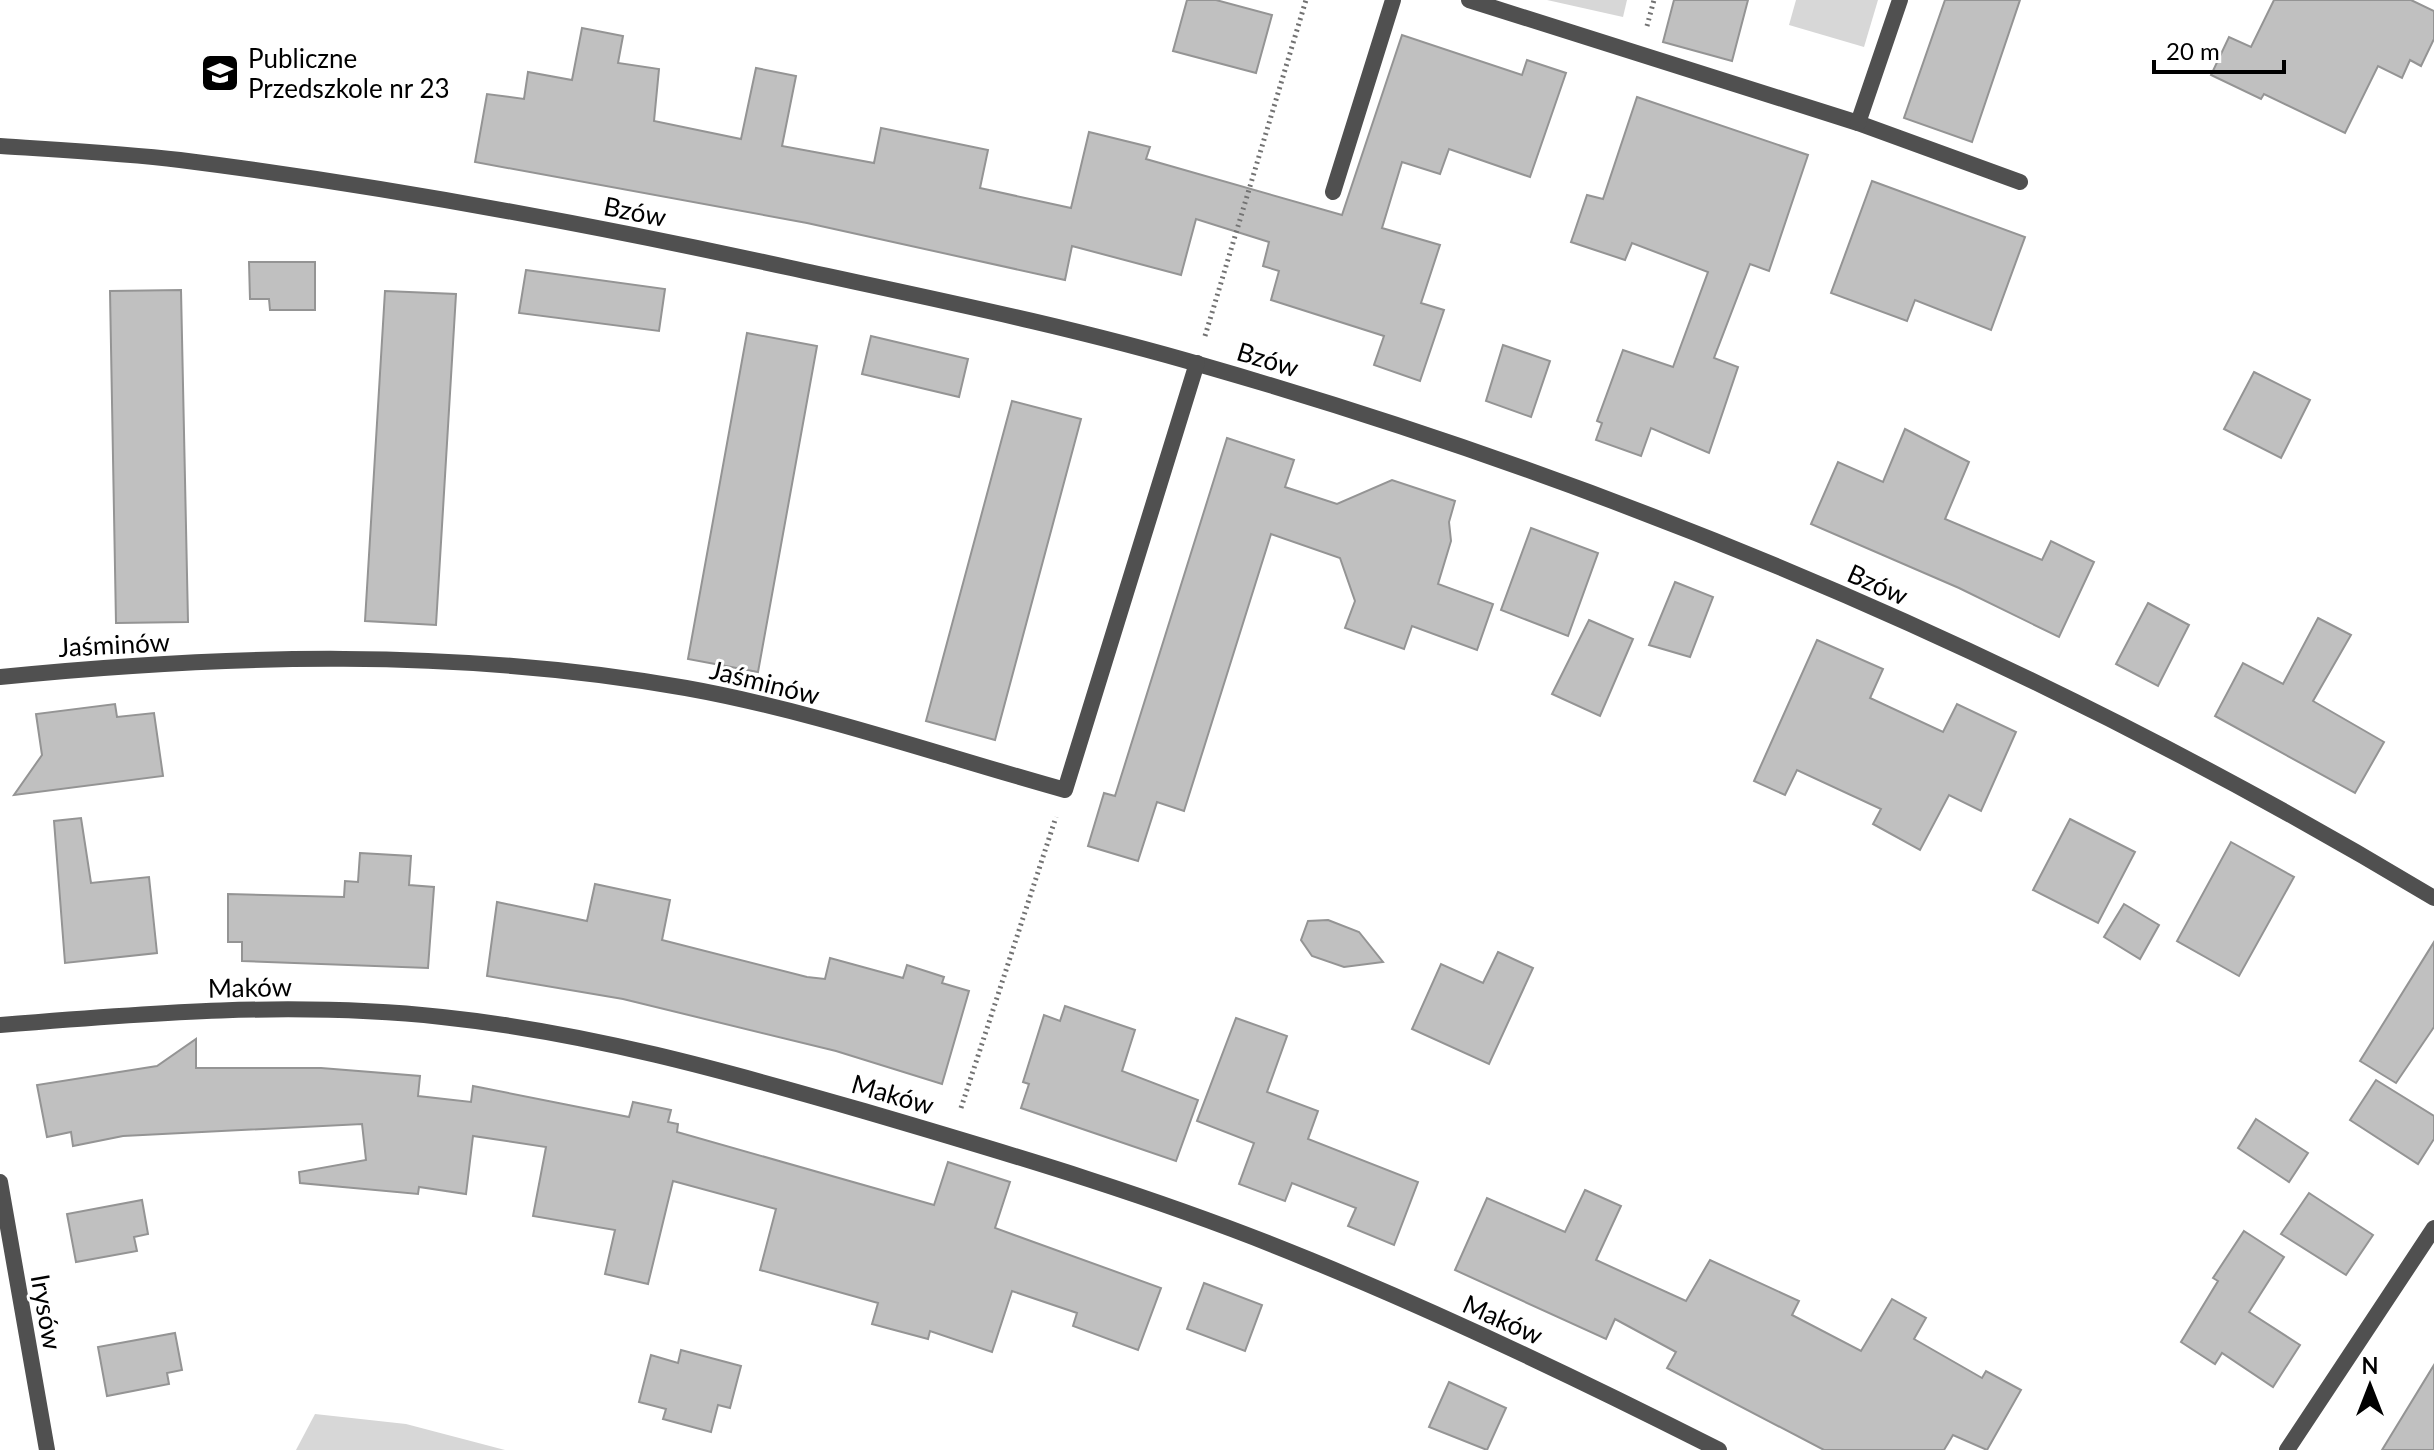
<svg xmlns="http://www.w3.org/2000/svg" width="2434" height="1450" viewBox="0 0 2434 1450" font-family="Lato,sans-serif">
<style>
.green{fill:#d7d7d7}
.building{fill:#c0c0c0;stroke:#949494;stroke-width:2}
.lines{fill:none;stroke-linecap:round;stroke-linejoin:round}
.path{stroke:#727272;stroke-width:5;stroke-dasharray:2 4;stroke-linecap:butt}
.lane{stroke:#505050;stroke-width:16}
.street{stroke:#505050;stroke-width:16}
.labels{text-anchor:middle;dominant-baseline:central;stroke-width:6;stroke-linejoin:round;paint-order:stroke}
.poi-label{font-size:26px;fill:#000;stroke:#fff;text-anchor:start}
.street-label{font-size:26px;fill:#000;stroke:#fff}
</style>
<rect width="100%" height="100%" fill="#fff"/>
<!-- green -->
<g class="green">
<path d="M1547,0h80l-4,17z"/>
<path d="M1796,0h82l-14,47 -75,-22z"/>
<path d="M315,1414l91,10 99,26h-209z"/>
</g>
<!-- building -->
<g class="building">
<path d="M1187,0h29l56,15 -16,58 -83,-22z"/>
<path d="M1674,0h74l-16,61 -69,-19z"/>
<path d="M1945,0h75l-48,142 -68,-24z"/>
<path d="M2274,0h137l23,11v28l-13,27 -11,-6 -8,18 -24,-12 -33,67 -81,-39 -3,5 -50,-24 18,-38 22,10z"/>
<path d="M582,28l41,8 -5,27 41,6 -5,52 87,18 15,-71 40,8 -14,70 92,17 7,-35 107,22 -8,38 91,20 18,-76 61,15 -4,12 196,56 60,-180 120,40 5,-15 39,13 -36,104 -81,-28 -9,25 -38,-12 -20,66 58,17 -19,58 23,7 -24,71 -46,-16 10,-29 -113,-36 8,-29 -16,-5 6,-24 -73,-23 -15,56 -109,-29 -7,34 -258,-57 -332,-61 12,-68 37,5 4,-27 44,8z"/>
<path d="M1637,97l171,58 -39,116 -19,-7 -36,94 24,9 -29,86 -58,-25 -10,28 -45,-16 6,-17 -5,-2 26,-71 50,17 35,-95 -76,-29 -7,17 -54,-18 16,-47 16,4z"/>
<path d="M1872,181l153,56 -34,93 -76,-30 -8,21 -76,-28z"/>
<path d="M249,262h66v48h-45l-1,-11h-19z"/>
<path d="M526,270l139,19 -6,42 -140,-18z"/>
<path d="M181,290l7,332 -72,1 -6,-332z"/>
<path d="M385,291l71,3 -20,331 -71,-4z"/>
<path d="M747,333l70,13 -59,326 -70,-13z"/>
<path d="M871,336l97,23 -9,38 -97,-23z"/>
<path d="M1503,345l47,16 -19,56 -45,-16z"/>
<path d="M2254,372l56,28 -29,58 -57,-29z"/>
<path d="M1012,401l69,18 -86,321 -69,-19z"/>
<path d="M1905,429l64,33 -24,57 97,41 9,-19 43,21 -35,75 -100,-49 -148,-64 27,-62 45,20z"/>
<path d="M1227,438l67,22 -9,27 52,17 55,-24 63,21 -6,21 2,19 -13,43 55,20 -16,46 -65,-24 -8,23 -59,-21 10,-27 -15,-43 -69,-24 -87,277 -27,-9 -19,59 -50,-15 16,-53 11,3z"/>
<path d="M1531,528l67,25 -30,83 -67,-26z"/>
<path d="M1675,582l38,15 -23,60 -41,-12z"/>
<path d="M2148,603l41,22 -31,61 -42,-22z"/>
<path d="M2318,618l33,17 -38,66 71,41 -29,51 -140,-77 28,-53 40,21z"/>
<path d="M1589,620l44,19 -33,77 -48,-22z"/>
<path d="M1817,640l66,29 -13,29 73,34 14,-28 59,28 -35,79 -32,-16 -29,55 -47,-26 8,-15 -84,-39 -12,25 -31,-14z"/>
<path d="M115,704l2,13 37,-4 9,63 -149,19 28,-40 -6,-41z"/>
<path d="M81,818l10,65 58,-6 8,76 -92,10 -11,-142z"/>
<path d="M2070,819l65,33 -37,71 -65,-33z"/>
<path d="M2231,842l63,35 -55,99 -62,-35z"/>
<path d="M360,853l51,3 -2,29 25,2 -6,81 -186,-7v-19h-14v-48l116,3 1,-16 13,1z"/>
<path d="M595,884l75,16 -8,40 145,37 18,2 5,-21 73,20 4,-13 37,12 -2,6 27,8 -27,93 -106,-33 -213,-52 -136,-23 10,-74 90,19z"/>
<path d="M2124,904l35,21 -19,34 -36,-22z"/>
<path d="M1328,920l31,12 24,30 -39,5 -32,-11 -11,-16 7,-19z"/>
<path d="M2434,942v85l-38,56 -36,-22z"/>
<path d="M1498,952l35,16 -44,96 -77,-35 29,-65 42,19z"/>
<path d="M1065,1006l70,24 -13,41 76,29 -22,61 -155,-53 8,-24 -6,-2 21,-67 16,6z"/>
<path d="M1236,1018l51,18 -20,56 51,19 -10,28 110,43 -24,63 -46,-19 8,-18 -64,-25 -7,18 -46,-17 15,-41 -57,-22z"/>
<path d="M196,1039v29h125l99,8 -2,20 53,6 2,-16 156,31 4,-15 38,8 -3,12 10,2 -1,8 257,73 14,-43 62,20 -15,46 166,60 -23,62 -65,-24 4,-13 -65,-22 -20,61 -62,-21 -2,8 -56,-15 6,-21 -118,-33 16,-61 -103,-28 -25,103 -43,-10 10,-44 -82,-14 13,-69 -73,-11 -7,58 -47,-7 -1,7 -118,-11 -1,-11 67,-12 -4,-36 -239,12 -50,10 -2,-14 -24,5 -10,-52 120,-19z"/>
<path d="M2376,1080l58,36v23l-16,25 -68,-44z"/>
<path d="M2256,1119l52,34 -19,29 -51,-34z"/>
<path d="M1585,1190l36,16 -25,54 90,41 24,-41 89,41 -7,14 69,36 31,-52 34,19 -12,21 68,39 4,-7 35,19 -34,60 -34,-15 -9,15h-120l-157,-82 9,-16 -61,-33 -9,20 -151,-69 32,-72 78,34z"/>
<path d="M2309,1193l64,42 -27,40 -65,-41z"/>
<path d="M142,1200l6,34 -14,3 3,14 -61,11 -9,-48z"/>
<path d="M2244,1231l40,26 -35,55 51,33 -27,42 -51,-34 -7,11 -34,-22 37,-61 -5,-3z"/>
<path d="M1204,1283l58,22 -17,46 -58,-22z"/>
<path d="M175,1333l7,37 -15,3 2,11 -62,12 -9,-49z"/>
<path d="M681,1350l60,16 -11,42 -12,-3 -7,27 -48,-13 3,-10 -27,-7 12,-47 27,8z"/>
<path d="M2434,1365v85h-52z"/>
<path d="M1449,1382l57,26 -19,42 -58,-23z"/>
</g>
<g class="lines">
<!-- path -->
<g class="path">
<path d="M1647,26l7,-26"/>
<path d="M1205,336l101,-336"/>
<path d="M961,1108l95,-291"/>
</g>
<!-- lane -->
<g class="lane">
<path d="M1469,0l389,123 162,59"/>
<path d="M1333,192l60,-192"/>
</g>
<!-- street -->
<g class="street">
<path d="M1858,123l42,-123"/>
<path d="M0,146c60,4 121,7 180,14 205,26 409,64 611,108 138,30 278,58 414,98 431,124 845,301 1229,532"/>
<path d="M0,677c229,-23 459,-29 686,11 128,23 253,67 379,102l132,-427"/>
<path d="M0,1025c147,-12 295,-24 442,-8 144,15 284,54 422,94 150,44 302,89 446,149 139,57 275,122 409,190"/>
<path d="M0,1182l47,268"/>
<path d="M2287,1450l147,-222"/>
</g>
</g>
<!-- icons -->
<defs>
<g id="school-square" transform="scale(2)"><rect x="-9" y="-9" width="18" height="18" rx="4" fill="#000" stroke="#fff"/><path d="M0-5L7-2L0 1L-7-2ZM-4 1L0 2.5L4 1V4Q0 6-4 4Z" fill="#fff"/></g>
</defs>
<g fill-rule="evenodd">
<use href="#school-square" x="220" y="73"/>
</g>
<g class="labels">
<!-- poi labels -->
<g class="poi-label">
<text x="248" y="58">Publiczne<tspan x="248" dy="30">Przedszkole nr 23</tspan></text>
</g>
<!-- street labels -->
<g class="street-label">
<text transform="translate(635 211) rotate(11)">Bzów</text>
<text transform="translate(1268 359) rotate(17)">Bzów</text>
<text transform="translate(1878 584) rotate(24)">Bzów</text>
<text transform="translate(114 644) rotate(-3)">Jaśminów</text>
<text transform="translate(765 682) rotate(14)">Jaśminów</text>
<text transform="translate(250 987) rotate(-1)">Maków</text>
<text transform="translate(893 1094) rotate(16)">Maków</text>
<text transform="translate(47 1312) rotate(80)">Irysów</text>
<text transform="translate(1503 1319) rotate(24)">Maków</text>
</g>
</g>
<!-- north arrow -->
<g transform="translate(2370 1386)" stroke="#ffffff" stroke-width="6" paint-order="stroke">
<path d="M0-6L14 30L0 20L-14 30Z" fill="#000000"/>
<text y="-12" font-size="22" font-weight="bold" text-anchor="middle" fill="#000000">N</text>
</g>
<!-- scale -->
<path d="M2154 60v12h130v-12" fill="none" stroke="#000000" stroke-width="4"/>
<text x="2166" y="60" font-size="24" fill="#000000" stroke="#ffffff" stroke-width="6" paint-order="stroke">20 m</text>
</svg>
